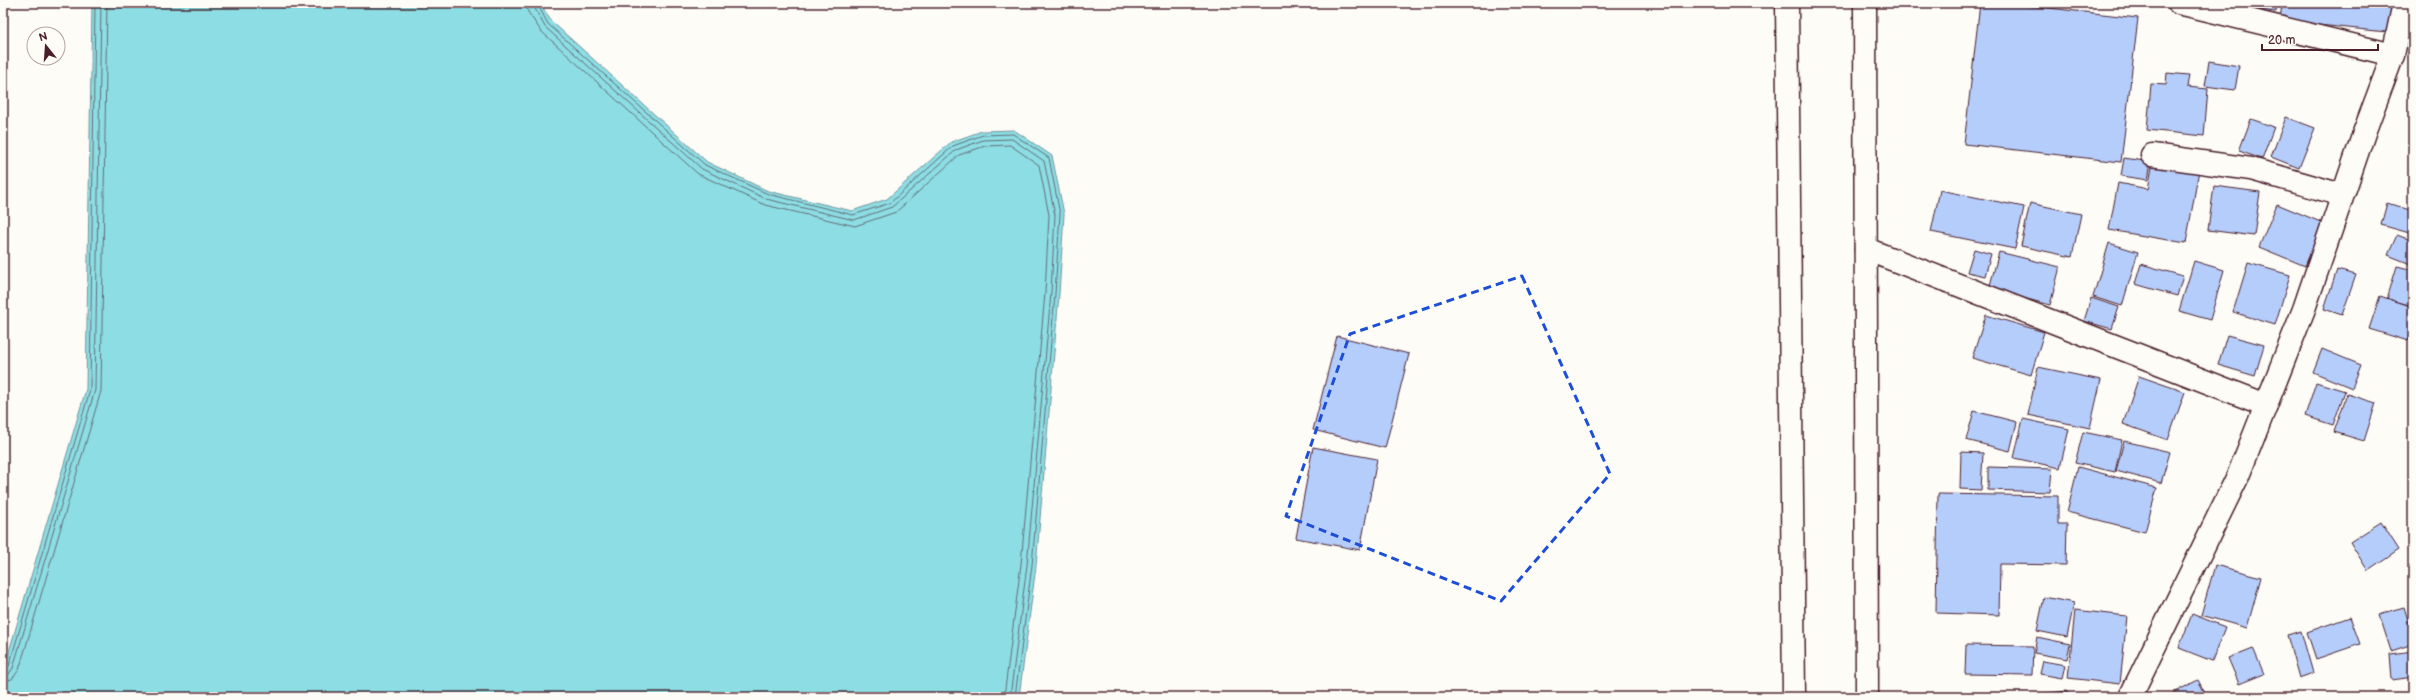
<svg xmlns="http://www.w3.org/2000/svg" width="2416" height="700" viewBox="0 0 2416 700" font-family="'Balsamiq Sans',sans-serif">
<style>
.water{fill:#8cdee4;stroke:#72929a}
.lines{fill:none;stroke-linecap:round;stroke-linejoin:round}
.shore{stroke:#646b75;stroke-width:1}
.building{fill:#b5cdfb;stroke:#4a1f2b}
.minor-casing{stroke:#4a1f2b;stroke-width:25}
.secondary-casing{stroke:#4a1f2b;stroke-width:25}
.minor{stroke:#fdfcf7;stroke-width:22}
.secondary{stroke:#fdfcf7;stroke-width:22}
.marked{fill:none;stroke:#1d4ed8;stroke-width:3;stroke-dasharray:8 5;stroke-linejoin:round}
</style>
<rect width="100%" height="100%" fill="#fdfcf7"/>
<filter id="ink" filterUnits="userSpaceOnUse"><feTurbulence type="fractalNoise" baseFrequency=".025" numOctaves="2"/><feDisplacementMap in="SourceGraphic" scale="8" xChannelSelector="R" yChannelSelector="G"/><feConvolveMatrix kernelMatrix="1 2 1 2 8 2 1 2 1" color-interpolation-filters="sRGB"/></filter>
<g filter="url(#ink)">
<!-- water -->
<path class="water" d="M92,3h448l11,18 156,141 61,29 84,20 35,-12 64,-57 31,-11 32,-1 38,26 12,58 -5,80 -23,272 -17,131h-1016v-25l83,-283z"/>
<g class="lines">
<!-- shore -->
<g class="shore">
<path d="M526,3l2,9 13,19 157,143 67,31 90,21 41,-14 63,-57 26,-9 25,-1 29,20 10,50 -4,78 -24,271 -17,133"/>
<path d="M532,3l13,24 157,142 64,30 88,21 38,-13 64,-57 27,-10 29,-1 32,22 11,54 -4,78 -24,272 -17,132"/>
<path d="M537,3l11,21 157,141 63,29 85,21 37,-12 63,-57 30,-11 30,-1 36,24 11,56 -5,80 -23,271 -17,132"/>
<path d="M3,670l6,-4 81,-276 5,-387"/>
<path d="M3,675l6,-1 4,-6 82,-278 6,-387"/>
<path d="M3,681l9,-2 7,-9 82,-279 6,-388"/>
</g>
</g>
<!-- building -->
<g class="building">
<path d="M1980,3h24l134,15 -17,144 -157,-18z"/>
<path d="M2234,3h43l-1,9 -43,-5z"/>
<path d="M2282,3h115l-1,30 -116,-12z"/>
<path d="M2209,61l30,5 -4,24 -30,-4z"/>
<path d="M2167,73l22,2 -2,12 21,2 -4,47 -57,-6 4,-46 15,1z"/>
<path d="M2286,117l29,11 -16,40 -28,-11z"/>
<path d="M2251,119l23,8 -12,32 -23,-8z"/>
<path d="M2124,158l27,4 -3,18 -27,-4z"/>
<path d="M2153,162l46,8 -13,73 -77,-13 9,-47 30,6z"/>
<path d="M2214,186l46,6 -6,44 -46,-6z"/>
<path d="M1940,190l84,17 -9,42 -84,-17z"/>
<path d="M2030,203l51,11 -9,43 -51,-11z"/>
<path d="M2387,203l26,8v23l-32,-9z"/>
<path d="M2277,204l46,19 -18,43 -46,-19z"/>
<path d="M2397,235l16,6v24l-25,-10z"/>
<path d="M2109,243l29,9 -16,54 -29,-9z"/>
<path d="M1974,249l17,5 -6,22 -18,-4z"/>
<path d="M1999,252l61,15 -10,38 -61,-16z"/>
<path d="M2194,261l30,9 -14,50 -31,-9z"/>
<path d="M2248,263l42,12 -15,50 -42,-13z"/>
<path d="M2141,264l42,12 -6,20 -42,-12z"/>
<path d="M2397,266l16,4v36l-26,-7z"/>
<path d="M2337,270l19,5 -14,40 -18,-6z"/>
<path d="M2380,296l33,11v20l-5,14 -39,-12z"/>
<path d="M2091,298l28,9 -7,22 -28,-8z"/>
<path d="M1986,315l58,17 -13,43 -59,-17z"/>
<path d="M2227,335l37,10 -9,31 -37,-11z"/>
<path d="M1337,336l72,18 -24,94 -72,-18z"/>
<path d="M2322,349l39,16 -9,23 -39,-16z"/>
<path d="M2038,367l63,13 -11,48 -62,-13z"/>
<path d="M2139,376l46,16 -17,48 -45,-16z"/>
<path d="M2316,382l29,9 -12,34 -28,-9z"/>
<path d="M2347,394l29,9 -12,38 -30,-9z"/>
<path d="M1974,411l43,11 -7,29 -44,-11z"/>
<path d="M2023,419l46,10 -9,39 -46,-10z"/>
<path d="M2083,432l39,8 -7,32 -40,-9z"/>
<path d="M2124,441l46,11 -9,31 -45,-12z"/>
<path d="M1313,447l64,12 -17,91 -64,-12z"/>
<path d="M1961,452l22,1 -2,37 -21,-1z"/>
<path d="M1988,467l64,2 -2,23 -62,-2z"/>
<path d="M2078,467l79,21 -12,44 -78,-20z"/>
<path d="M1938,494l120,2v28h9l-1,41 -66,-1 -1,51 -63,-2z"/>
<path d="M2381,522l18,28 -31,21 -18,-29z"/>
<path d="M2215,565l46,12 -14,51 -46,-13z"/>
<path d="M2044,597l30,6 -7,34 -30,-6z"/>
<path d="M2404,607l9,29v8l-22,7 -12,-37z"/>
<path d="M2075,610l52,6 -7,68 -52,-6z"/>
<path d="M2192,614l33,13 -13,34 -33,-13z"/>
<path d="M2350,617l10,27 -44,15 -9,-27z"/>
<path d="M2301,631l12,42 -14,5 -12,-43z"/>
<path d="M2037,637l33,7 -3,15 -33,-6z"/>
<path d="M1966,645l67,1 -1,29 -67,-1z"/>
<path d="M2253,648l11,26 -25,10 -11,-26z"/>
<path d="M2413,651v26l-21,3 -2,-26z"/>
<path d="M2043,661l22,4 -3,13 -22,-4z"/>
<path d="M2198,680l9,17h-31l-3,-4z"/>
<path d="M2067,691v6h-45v-1z"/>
</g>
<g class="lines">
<!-- minor casing -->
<g class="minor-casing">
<g id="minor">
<path d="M2179,3l214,52"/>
<path d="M2152,155l99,14 91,26"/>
<path d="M1866,249l400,156"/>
<path d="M2130,697l108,-221 66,-167 61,-179 28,-75 11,-52"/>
</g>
</g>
<!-- secondary casing -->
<g class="secondary-casing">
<g id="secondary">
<path d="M1787,3l7,694"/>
<path d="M1865,3l2,694"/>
</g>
</g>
<!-- minor -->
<use href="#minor" class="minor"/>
<!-- secondary -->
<use href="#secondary" class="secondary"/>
</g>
</g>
<!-- marked area -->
<path class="marked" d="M1522,276l88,198 -109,127 -215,-85 64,-182z"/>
<!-- margin -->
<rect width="2416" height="700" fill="none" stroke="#fdfcf7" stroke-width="16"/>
<rect x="8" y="8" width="2400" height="684" fill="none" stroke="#4a1f2b" stroke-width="1.5" filter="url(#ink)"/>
<!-- north arrow -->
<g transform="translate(46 46) rotate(343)"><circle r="19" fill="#fdfcf7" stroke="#b5a4a5"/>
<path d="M0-3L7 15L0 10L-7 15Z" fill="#4a1f2b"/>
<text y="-6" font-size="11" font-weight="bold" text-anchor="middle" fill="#4a1f2b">N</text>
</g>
<!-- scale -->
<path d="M2262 44v6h116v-6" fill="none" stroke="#4a1f2b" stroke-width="2"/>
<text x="2268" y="44" font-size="12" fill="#4a1f2b" stroke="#fdfcf7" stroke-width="3" paint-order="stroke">20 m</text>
</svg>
